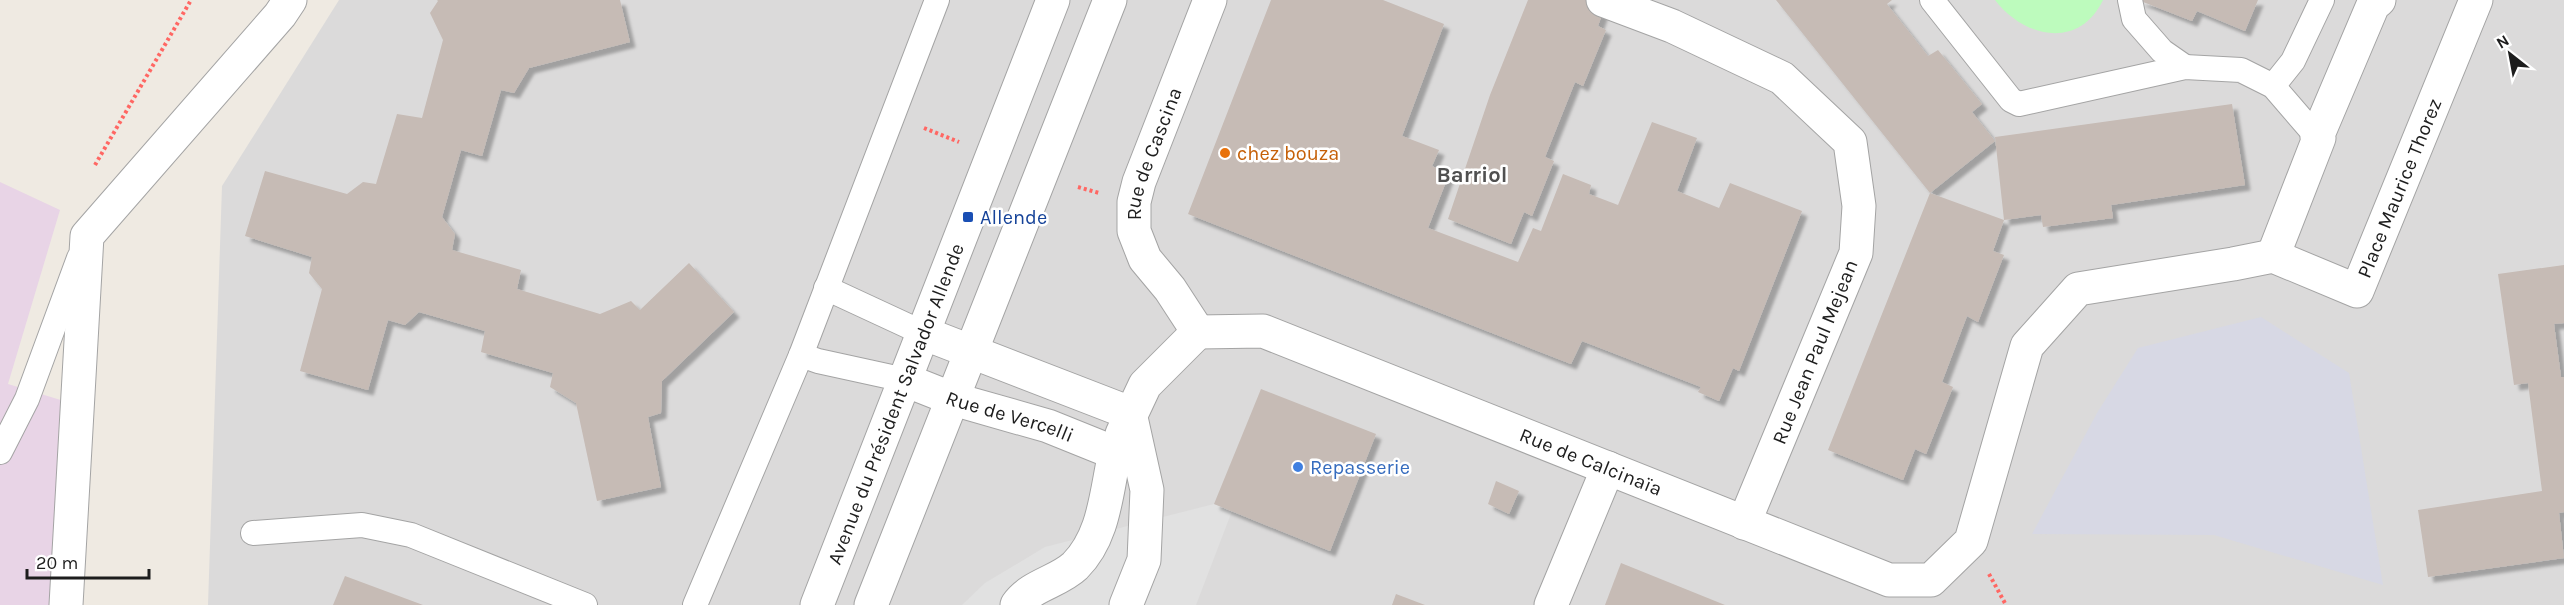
<svg xmlns="http://www.w3.org/2000/svg" width="2564" height="605" viewBox="0 0 2564 605" font-family="Karla,sans-serif">
<style>
.residential{fill:#dbdada}
.industrial{fill:#e8d4e6}
.park{fill:#bdfbbd}
.parking{fill:#e1e1e1}
.plaza{fill:#d7d8e4}
.building{fill:#c6bbb5;filter:url(#shadow)}
.lines{fill:none;stroke-linecap:round;stroke-linejoin:round}
.service-casing{stroke:#a4a4a4;stroke-width:26}
.minor-casing{stroke:#a4a4a4;stroke-width:35}
.tertiary-casing{stroke:#a4a4a4;stroke-width:35}
.path{stroke:#ff6763;stroke-width:4;stroke-dasharray:3 3;stroke-linecap:butt}
.service{stroke:#fff;stroke-width:24}
.minor{stroke:#fff;stroke-width:33}
.tertiary{stroke:#fff;stroke-width:33}
.food-dot{fill:#e8710a;stroke:#fff;stroke-width:2}
.transit-dot{fill:#1a4fb4;stroke:#fff;stroke-width:2}
.shop-dot{fill:#3f7fe0;stroke:#fff;stroke-width:2}
.labels{text-anchor:middle;dominant-baseline:central;stroke-width:5;stroke-linejoin:round;paint-order:stroke}
.food-label{font-size:20px;fill:#c56008;stroke:#fff;text-anchor:start}
.street-label{font-size:20px;fill:#1d1d1d;stroke:#fff}
.transit-label{font-size:20px;fill:#164399;stroke:#fff;text-anchor:start}
.shop-label{font-size:20px;fill:#366cbe;stroke:#fff;text-anchor:start}
.quarter-label{font-size:22px;font-weight:bold;fill:#505050;stroke:#fff}
</style>
<defs>
<filter id="shadow"><feDropShadow dx="5.5" dy="5.5" stdDeviation="1.5" flood-color="#0004"/></filter>
</defs>
<rect width="100%" height="100%" fill="#efeae2"/>
<!-- residential -->
<path class="residential" d="M339,0h2225v605h-2356l14,-419z"/>
<!-- industrial -->
<path class="industrial" d="M0,182l60,28 -52,174 56,17 -13,204h-51z"/>
<!-- park -->
<path class="park" d="M1995,0h108c-24,50 -79,38 -108,0z"/>
<!-- parking -->
<path class="parking" d="M1214,504l18,7 -36,94h-234l23,-22 60,-36z"/>
<!-- plaza -->
<path class="plaza" d="M2261,317l88,56 34,212 -169,-50 -182,-1 65,-121 41,-65z"/>
<!-- building -->
<g class="building">
<path d="M437,0h183l10,42 -101,26 -15,25 -13,-3 -19,66 -21,-6 -19,67 13,17 -3,16 69,20 -4,19 83,25 31,-13 9,9 49,-47 45,49 -72,69 -1,32 -13,4 13,70 -64,14 -21,-98 -26,-16 3,-14 -72,-21 4,-21 -66,-19 -14,13 -17,-5 -20,70 -68,-19 22,-82 -13,-16 3,-16 -67,-21 20,-65 82,23 16,-12 13,2 21,-70 25,4 21,-78 -13,-27 8,-12z"/>
<path d="M1271,0h112l61,24 -42,112 37,14 -7,16 17,8 -21,54 90,34 15,-34 8,3 22,-57 28,11 -2,9 29,11 34,-83 45,16 -20,53 42,17 11,-25 72,28 -63,160 -6,-3 -14,33 -21,-9 3,-5 -119,-46 -11,23 -383,-150z"/>
<path d="M1528,0h79l-9,26 8,4 -23,56 -8,-4 -30,75 9,4 -22,55 -8,-4 -13,32 -63,-25 42,-124z"/>
<path d="M1776,0h116l-5,4 41,52 10,-6 44,54 -10,8 23,29 -65,52z"/>
<path d="M2138,0h120l-13,31 -48,-20 -5,10z"/>
<path d="M2232,104l13,81 -134,20 2,13 -70,9 -2,-12 -37,5 -9,-83z"/>
<path d="M1930,193l74,27 -11,31 11,4 -26,67 -11,-6 -25,66 11,5 -27,67 -11,-5 -12,31 -75,-30z"/>
<path d="M2564,265v58l-10,1 7,53h3v135l-5,1 5,45 -136,19 -10,-67 124,-19 -14,-108 -14,2 -16,-111z"/>
<path d="M1261,389l115,45 -46,117 -116,-47z"/>
<path d="M1496,481l23,10 -10,23 -21,-10z"/>
<path d="M1621,563l104,42h-120z"/>
<path d="M345,576l78,29h-90z"/>
<path d="M1396,594l29,11h-33z"/>
</g>
<g class="lines">
<!-- service casing -->
<g class="service-casing">
<g id="service">
<path d="M1932,0l79,100 8,4 166,-37 56,3 32,16 44,51"/>
<path d="M2130,0l4,19 28,32 23,16"/>
<path d="M2273,86l20,-25 29,-61"/>
<path d="M826,288l97,45"/>
<path d="M801,355l17,6 87,19"/>
<path d="M0,452l27,-53 52,-141"/>
<path d="M253,533l109,-8 49,10 174,70"/>
<path d="M695,605l106,-250 136,-355"/>
</g>
</g>
<!-- minor casing -->
<g class="minor-casing">
<g id="minor">
<path d="M1603,0l69,26 110,52 68,64 9,64 -3,47 -112,270"/>
<path d="M2273,256l46,-118 -2,-1 56,-132 6,-5"/>
<path id="s1" d="M1198,332l65,-1 626,249h42l40,-39 56,-195 51,-57 155,-25 40,-8 84,35 119,-291"/>
<path id="s2" d="M1198,332l-28,-43 -25,-30 -11,-28v-29l5,-20 71,-182"/>
<path d="M923,333l207,80 17,77 -3,70 -18,45"/>
<path id="s3" d="M905,380l48,19 95,27 67,27c-9,39 -10,83 -40,113 -17,16 -44,19 -58,39"/>
<path d="M1122,434l23,-49 53,-53"/>
<path d="M66,605l21,-369 193,-221 10,-15"/>
<path d="M1551,605l57,-137"/>
</g>
</g>
<!-- tertiary casing -->
<g class="tertiary-casing">
<g id="tertiary">
<path id="s4" d="M817,605l236,-605"/>
<path d="M871,605l239,-605"/>
</g>
</g>
<!-- path -->
<g class="path">
<path d="M924,128l35,14"/>
<path d="M95,165l96,-165"/>
<path d="M1078,187l21,6"/>
<path d="M1989,574l17,31"/>
</g>
<!-- service -->
<use href="#service" class="service"/>
<!-- minor -->
<use href="#minor" class="minor"/>
<!-- tertiary -->
<use href="#tertiary" class="tertiary"/>
</g>
<!-- markers -->
<circle class="food-dot" cx="1225" cy="153" r="6"/>
<rect class="transit-dot" x="962" y="211" width="12" height="12" rx="3"/>
<circle class="shop-dot" cx="1298" cy="467" r="6"/>
<g class="labels">
<!-- food labels -->
<g class="food-label">
<text x="1237" y="153">chez bouza</text>
</g>
<!-- street labels -->
<g class="street-label">
<text stroke="none"><textPath href="#s2" startOffset="201">Rue de Cascina</textPath></text>
<text stroke="none"><textPath href="#s1" startOffset="1516">Place Maurice Thorez</textPath></text>
<text transform="translate(1815 352) rotate(-68)">Rue Jean Paul Mejean</text>
<text stroke="none"><textPath href="#s4" startOffset="216">Avenue du Président Salvador Allende</textPath></text>
<text stroke="none"><textPath href="#s3" startOffset="111">Rue de Vercelli</textPath></text>
<text stroke="none"><textPath href="#s1" startOffset="418">Rue de Calcinaïa</textPath></text>
</g>
<!-- transit labels -->
<g class="transit-label">
<text x="980" y="217">Allende</text>
</g>
<!-- shop labels -->
<g class="shop-label">
<text x="1310" y="467">Repasserie</text>
</g>
<!-- quarter labels -->
<g class="quarter-label">
<text x="1472" y="175">Barriol</text>
</g>
</g>
<!-- north arrow -->
<g transform="translate(2510 54) rotate(329)" stroke="#ffffff" stroke-width="4.5" paint-order="stroke">
<path d="M0-4.5L10 22L0 15L-10 22Z" fill="#1d1d1d"/>
<text y="-9" font-size="16" font-weight="bold" text-anchor="middle" fill="#1d1d1d">N</text>
</g>
<!-- scale -->
<path d="M27 569v9h122v-9" fill="none" stroke="#1d1d1d" stroke-width="3"/>
<text x="36" y="569" font-size="18" fill="#1d1d1d" stroke="#ffffff" stroke-width="4.5" paint-order="stroke">20 m</text>
</svg>
